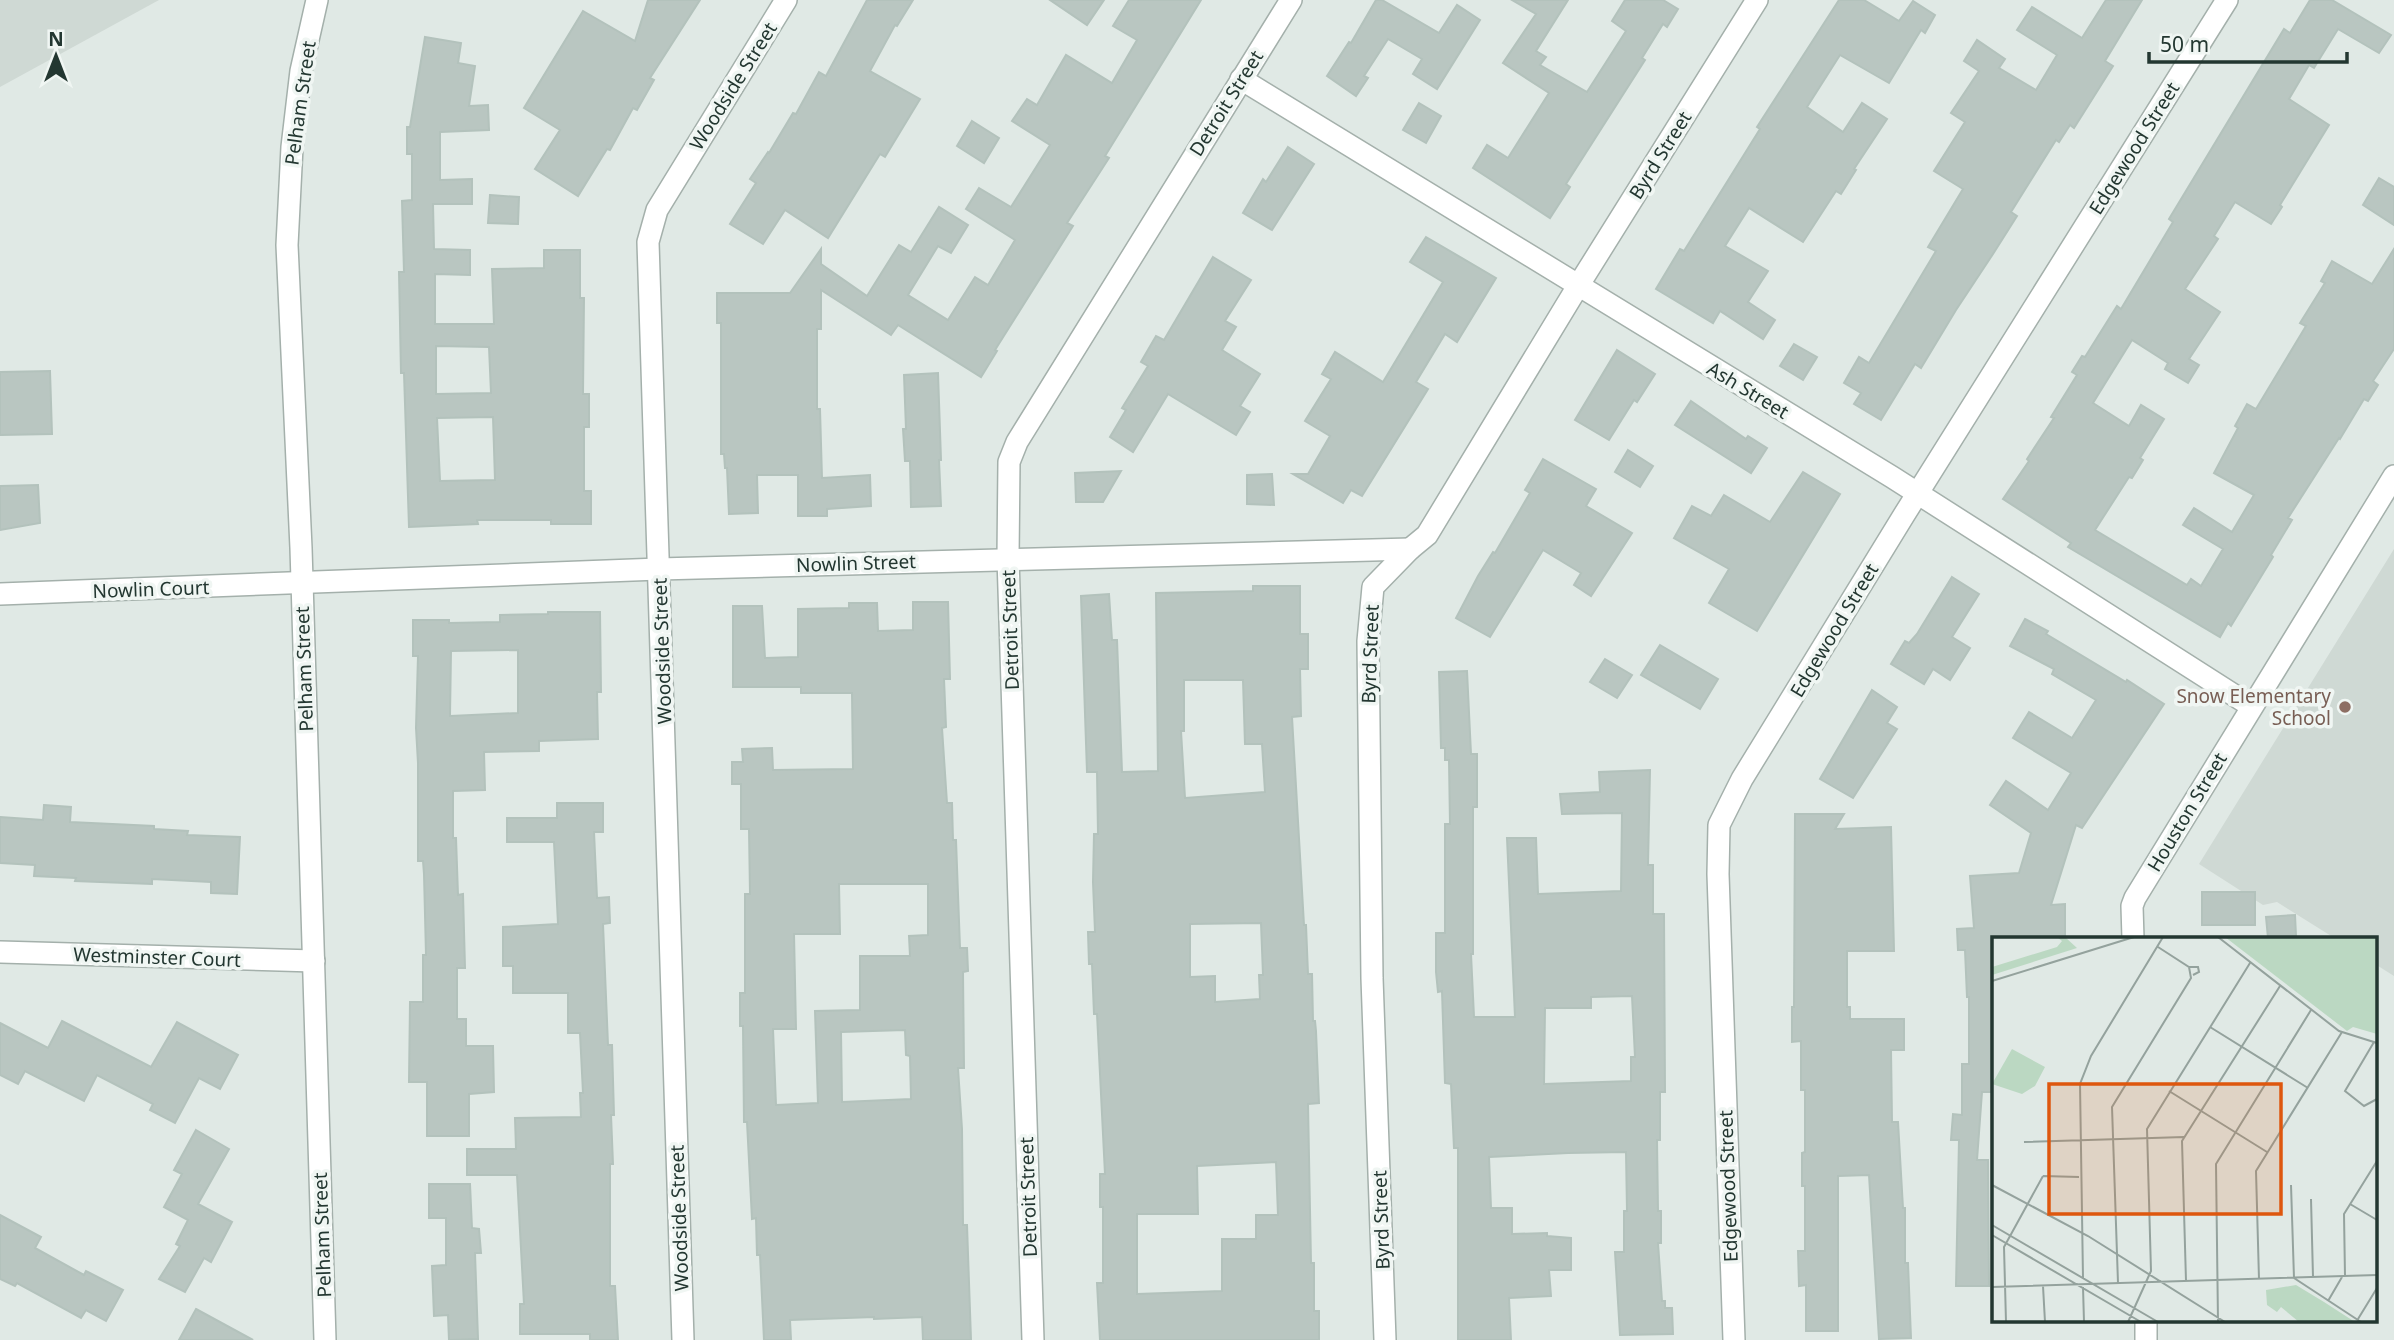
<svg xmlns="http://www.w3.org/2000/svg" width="2394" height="1340" viewBox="0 0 2394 1340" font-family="'Noto Sans',sans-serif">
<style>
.built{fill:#cfd9d4}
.building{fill:#b9c6c1;stroke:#b3c2bc;stroke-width:2;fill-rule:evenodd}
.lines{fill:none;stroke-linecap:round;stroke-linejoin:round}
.minor-casing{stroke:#a4b0ab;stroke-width:24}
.tertiary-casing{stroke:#a4b0ab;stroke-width:24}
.minor{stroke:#fff;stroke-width:21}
.tertiary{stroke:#fff;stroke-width:21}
.education-dot{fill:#8d6e63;stroke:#f0f6f3;stroke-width:2.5}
.labels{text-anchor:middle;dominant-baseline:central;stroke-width:7;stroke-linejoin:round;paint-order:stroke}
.street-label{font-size:19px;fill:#233731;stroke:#f0f6f3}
.education-label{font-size:19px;fill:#785e54;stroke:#f0f6f3;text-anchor:end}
.inset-road{fill:none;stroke:#94a29d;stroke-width:2}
.view{fill:#de570e;fill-opacity:0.15;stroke:#de570e;stroke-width:3.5}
.inset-edge{fill:none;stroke:#233731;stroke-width:3.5}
</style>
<rect width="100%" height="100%" fill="#e0e9e5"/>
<!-- built -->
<g class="built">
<path d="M0,0h159l-159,87z"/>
<path d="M2394,549v427l-19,-12v-25h-39l-59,-37 -14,3 -64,-41z"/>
</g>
<!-- building -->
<g class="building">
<path d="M648,0h52l-50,78 4,2 -17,30 -4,-2 -23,42 -3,-1 -29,47 -43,-27 25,-39 -36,-22 59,-97 52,30z"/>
<path d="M867,0h46l-16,26 -2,-1 -25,46 50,28 -35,58 -5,-3 -52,84 -43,-28 -22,34 -33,-20 26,-41 -6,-4 18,-27 1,1 24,-40 3,1 23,-42 7,4z"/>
<path d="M1050,0h54l-17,25z"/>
<path d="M1129,0h72l-96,156 4,2 -42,65 6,3 -78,124 2,1 -16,26 -83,-52 -7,10 -70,-45v39h-4v80h3l2,69 48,-3 1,31 -44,3v7h-29v-41h-41l1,38 -29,1 -2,-46h-2l-1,-14h-3v-131h-4v-30h73l31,-44v15l46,32 32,-51 12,7 28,-45 29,18 -17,28 -13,-7 -30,49 40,25 27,-43 13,8 27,-45 -49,-31 13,-21 32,19 39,-62 -38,-24 15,-22 10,6 29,-50 46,28 25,-43 -24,-14z"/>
<path d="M1376,0h6l57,33 18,-28 23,15 -43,69 -24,-15 9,-15 -34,-20 -24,37 4,2 -12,18 -29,-20 22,-34 2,1z"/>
<path d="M1512,0h56l-32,51 10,6 -6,8 47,27 39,-61 -14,-10 13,-21h38l15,9 -11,18 -4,-3 -21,34 3,2 -79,124 4,3 -20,31 -77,-50 14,-23 21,13 41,-65 -46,-30 33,-49z"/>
<path d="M1839,0h25l35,21 14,-20 22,14 -10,18 -4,-3 -32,53 -49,-28 -33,52 36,25 19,-29 25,16 -33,50 2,1 -15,24 -5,-3 -33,51 -54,-34 -24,38 43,25 -20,31 27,18 -12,19 -43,-28 -7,12 -57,-34 24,-40 4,2 76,-122 -3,-2z"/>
<path d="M2106,0h36l-37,61 8,5 -39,62 -4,-3 -11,17 -3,-2 -45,72 6,4 -24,38 -37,56 -35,58 -6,-4 -34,56 -27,-16 7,-11 -17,-10 15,-26 10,6 67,-112 -8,-4 35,-58 -29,-18 31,-49 -14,-9 28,-42 -15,-10 13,-21 28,19 -6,9 37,22 21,-35 -40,-25 15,-23 50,31z"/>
<path d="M2310,0h22l59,35 -12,18 -41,-24 -24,39 -5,-3 -20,34 40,26 -49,80 2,2 -11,17 -36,-22 -21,34 4,3 -33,50 35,23 -31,47 10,6 -11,18 -23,-14 3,-6 -36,-23 -39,63 36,23 12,-21 23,14 -24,39 3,2 -11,18 -3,-1 -34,53 92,55 4,-6 10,7 22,-37 -40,-24 11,-17 38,24 22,-37 -40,-22 24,-45 -3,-2 12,-22 9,5 50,-83 -6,-3 25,-40 -4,-2 11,-20 40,23 22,-35v100l-21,32 5,4 -10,16 -4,-2 -24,40 -1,-1 -51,80 4,2 -21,35 2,2 -42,69 -3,-3 -8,14 -152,-90 3,-4 -68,-44 26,-38 -2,-2 27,-41 -3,-1 26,-42 -5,-3 10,-16 3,1 32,-51 4,3 52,-87 -4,-3 115,-190 6,4z"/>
<path d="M425,37l36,6 -3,20 17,3 -6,40 19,-1 1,25 -49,2v48l32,-1v25h-39l1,45 36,1v25l-35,-1v50h59l-2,-55 52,-1v-18h36v48h4l-1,96h6v33h-5v64h7v33h-40v-4h-74l1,4 -69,3 -5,-154h-3l-2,-101h5l-2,-71 10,-1v-46h-5v-27h3zM436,346l53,1 2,46 -55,1zM493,417l2,63 -55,1 -3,-63z"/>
<path d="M1419,103l22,13 -15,27 -23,-13z"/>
<path d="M972,121l27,17 -15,25 -27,-17z"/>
<path d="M1288,147l26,17 -42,66 -29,-17 20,-34 3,3z"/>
<path d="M2379,178l15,9v38l-31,-20z"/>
<path d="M490,195l29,2 -1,27 -30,-1z"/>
<path d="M1426,237l70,41 -39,64 -12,-8 -29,48 12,7 -66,107 -11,-6 -8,13 -50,-29h15l22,-38 -25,-15 26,-42 -9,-5 13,-22 48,30 60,-100 -33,-20z"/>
<path d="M1213,257l38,23 -26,41 11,6 -14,23 38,24 -20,32 10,6 -14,23 -68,-41 -35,58 -23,-15 16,-27 -4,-2 26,-42 -7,-4 15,-26 8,4z"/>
<path d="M1794,344l23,13 -14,23 -23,-14z"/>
<path d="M1617,350l38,24 -18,28 -3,-2 -25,40 -34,-20z"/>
<path d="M50,371l2,63 -52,1v-63z"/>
<path d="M938,373l3,87h-2l2,46 -30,1 -1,-46h-5l-2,-32h3l-2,-54z"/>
<path d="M1691,401l55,38 2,-3 19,12 -16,25 -76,-48z"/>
<path d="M1628,450l25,16 -13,21 -25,-15z"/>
<path d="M1543,459l53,30 -10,17 46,27 -41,63 -17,-11 7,-12 -38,-23 -53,87 -34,-19 22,-42 15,-24 2,1 35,-60 -5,-3z"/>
<path d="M1121,471l-18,31h-27l-1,-29z"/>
<path d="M1803,472l37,22 -83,137 -48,-28 20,-34 -55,-31 18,-32 19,10 13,-21 46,27z"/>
<path d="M1272,474l2,31 -27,-1v-29z"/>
<path d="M38,485l2,38 -40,7v-44z"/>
<path d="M1952,577l27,17 -27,43 18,11 -20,32 -17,-11 -9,15 -33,-20 14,-23 4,2 8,-9z"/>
<path d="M1253,586h47v48h8v35h-8l1,47 -9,1 12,208h2l2,49h4l1,47h2l1,10 3,72 -11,1 3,159h3v48h5v29h-219l-3,-57h6v-76h-3v-33h5l-8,-160h-3l-2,-50h-3l-1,-32h7l-2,-50 1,-48h4l-1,-62h-10l-6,-176 28,-2 3,46h5l5,132 36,-1 -2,-178 97,-2zM1184,680h59l2,64h17l3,48 -80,6 -4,-67h3zM1261,923l2,52h-4l1,24 -45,3v-26l-25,1v-53zM1276,1162l2,53h-22v24h-34v52l-85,3v-80h61l-1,-48z"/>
<path d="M913,602h35l2,77h-6l2,48 -4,1 5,75h5l1,37h3l4,108h7l1,23 -5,1 1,96h-6l4,61 1,96h4l4,115h-48l-1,-23 -48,2v-2l-84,3 1,20h-27l-4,-85h-3l-1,-37 -4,1 -5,-97h-3l-1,-96h-3v-33h5v-99h5l-1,-65h-8v-45h-9v-22h11l-1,-13 30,-1 1,22 80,-1 -1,-76h-51v-6h-68v-81h29l3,52 33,-1v-48l51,-1v-5h28l1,28 35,-1zM839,884h89v51l-19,1 1,20h-50v54l-45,1 3,92 -42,2 -3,-76h23l-2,-95h46zM905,1030l1,25 4,1 1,43 -69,3 -1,-70z"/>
<path d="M548,612h52l1,80h-4l1,47 -59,2v10l-55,1 1,38 -32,1v47h3l2,57 5,-1 2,74h-8v51h9v27h27l1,46 -25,2v42h-42v-54h-18l1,-80h13v-47h3l-2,-81 -1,-13h-5v-98l-2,-35 2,-72h-5v-36h36v3l51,-1v-7l48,-1zM518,650v63l-68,3 1,-65z"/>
<path d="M2025,619l23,12 -2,3 80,48 1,-2 37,24 -82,124 -6,-3 -25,80 14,-1v32l-74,2 2,41v113h-11l-5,68h11l1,126h-33l3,-146h-8l2,-26 9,1v-51h7v-67h-2l-2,-47h-7l-1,-21 17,-1 -4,-52 49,-3 12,-40 -41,-28 16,-24 42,29 23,-37 -58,-35 16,-26 43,26 24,-38 -44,-26 2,-5 -44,-23z"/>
<path d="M1660,645l58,34 -18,30 -59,-34z"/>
<path d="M1605,659l27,16 -15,23 -27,-16z"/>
<path d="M1467,671l4,83h6v53h-4v147h-2l3,63h41l-8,-179h29l2,56 83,-3 1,-78 -60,1 -2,-20 40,-2 -1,-20 51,-2 -2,95h5v49h11l1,178h-5v48h-3l1,71h3v32h-3l4,58h3v7h7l1,26 -53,1 -5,-83h9v-41h3l-1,-59 -58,1 -79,4 2,51h21v26l35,-1v3l24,2v32h-22l2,26 -42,2 2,42h-53v-192h-4l-3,-64 -6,-1 -3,-92 -4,1 -2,-20v-39h9v-109h5l-1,-64h-4v-12h-4l-2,-76zM1632,996l3,61h-4v24l-87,3 1,-76h46v-11z"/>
<path d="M1872,690l25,17 -10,16 10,6 -44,69 -33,-19z"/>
<path d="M557,803h46v29h-9l3,66 12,-1 1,26 -7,1 5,121h4l2,70h-3l2,49h-3v122h5l3,54h-28v-6h-70v-30h4l-7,-129h-50v-26h49l-1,-31 66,-1 -1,-24h3l-3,-60h-12v-40h-55v-27h-10v-39l55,-3 -4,-82h-47v-24h50z"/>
<path d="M44,805l27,2 -1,15 84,4v3l34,2 -1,4 53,2 -3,57 -26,-1v-11l-59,-3v5l-77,-3 1,-3 -42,-2 1,-11 -35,-2v-46l43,3z"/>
<path d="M1795,814h49l-9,15 56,-2 3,124h-47v56h3v12h54v31h-13l1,72h6l5,86h2v55h3l3,75 -32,1 -10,-164 -31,1v155h-32v-46l-7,1 -1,-35h7v-65h-3v-33l3,-1v-62h-4v-49l-9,1v-35h2z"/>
<rect x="2202" y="892" width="53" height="33"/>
<path d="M2295,915l1,21 -28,2 -2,-21z"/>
<path d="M62,1021l89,46 26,-45 61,33 -18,34 -21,-11 -24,45 -25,-13 3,-6 -56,-29 -13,26 -59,-30 -7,13 -18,-9v-52l48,25z"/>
<path d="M196,1130l33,19 -31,55 34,18 -21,40 -7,-4 -19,34 -26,-13 21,-33 -4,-2 12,-24 -24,-13 18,-33 -8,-4z"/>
<path d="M429,1184h41l2,44 7,1 2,24h-6l3,86 -29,1 -1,-25 -14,1 -2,-50 14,-1v-47h-17z"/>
<path d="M0,1215l41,22 -6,11 49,27 2,-4 37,19 -17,31 -20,-11 -5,8 -64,-35 -2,3 -15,-7z"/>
<path d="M196,1309l57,31h-74z"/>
</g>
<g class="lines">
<!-- minor casing -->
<g class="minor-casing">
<g id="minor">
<path d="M1241,79l651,398 359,229"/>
<path d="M0,594l659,-25 751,-20"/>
<path d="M2133,939l-1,-33 3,-8 259,-422"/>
<path d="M0,952l314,9"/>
<path d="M2146,1321v19"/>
<path d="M683,1340l-35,-1098 9,-32 129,-210"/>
<path d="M1033,1340l-25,-782 1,-96 8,-20 274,-442"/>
<path d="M1385,1340l-13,-362 -4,-337 5,-54 37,-38 17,-14 151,-249 179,-286"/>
<path d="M1734,1340l-16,-466 1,-49 23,-46 162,-264 323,-515"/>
</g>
</g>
<!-- tertiary casing -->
<g class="tertiary-casing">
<path id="tertiary" d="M317,0l-16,71 -9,76 -5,98 14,303 24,792"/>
</g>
<!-- minor -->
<use href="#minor" class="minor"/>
<!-- tertiary -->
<use href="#tertiary" class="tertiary"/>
</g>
<!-- markers -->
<circle class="education-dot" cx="2345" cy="707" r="7"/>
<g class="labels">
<!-- street labels -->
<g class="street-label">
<text transform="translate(733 86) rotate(-58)">Woodside Street</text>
<text transform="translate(300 103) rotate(-82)">Pelham Street</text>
<text transform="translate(1226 103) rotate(-58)">Detroit Street</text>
<text transform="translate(2134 148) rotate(-58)">Edgewood Street</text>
<text transform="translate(1660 155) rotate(-58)">Byrd Street</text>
<text transform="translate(1748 390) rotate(31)">Ash Street</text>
<text transform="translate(856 563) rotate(-2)">Nowlin Street</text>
<text transform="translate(151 589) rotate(-2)">Nowlin Court</text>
<text transform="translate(1010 630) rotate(-92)">Detroit Street</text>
<text transform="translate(1834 630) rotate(-59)">Edgewood Street</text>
<text transform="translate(662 651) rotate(-92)">Woodside Street</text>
<text transform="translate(1370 654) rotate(-88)">Byrd Street</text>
<text transform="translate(304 669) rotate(-92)">Pelham Street</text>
<text transform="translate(2187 812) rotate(-59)">Houston Street</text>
<text transform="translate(157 957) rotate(2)">Westminster Court</text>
<text transform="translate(1728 1186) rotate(-92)">Edgewood Street</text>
<text transform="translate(1028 1197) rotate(-92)">Detroit Street</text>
<text transform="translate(679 1218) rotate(-92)">Woodside Street</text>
<text transform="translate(1381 1220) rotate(-92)">Byrd Street</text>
<text transform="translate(322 1235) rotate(-92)">Pelham Street</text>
</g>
<!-- education labels -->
<g class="education-label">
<text x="2331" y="696">Snow Elementary<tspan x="2331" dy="22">School</tspan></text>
</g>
</g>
<!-- overview -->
<g transform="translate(1992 937)">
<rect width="385" height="385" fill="#e0e9e5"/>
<path d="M65,0h8l12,11 -85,27v-8l65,-20 5,-6zM233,0h152v97l-24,-7 -6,4zM20,112l33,18 -10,19 -13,8 -30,-10zM304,348l28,17 31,20h-56l-18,-15 -4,5 -10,-7 -1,-15z" fill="#bbd8c2"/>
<path class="inset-road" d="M226,0l121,94 38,12M166,10l31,20h9l1,5 -6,3M0,44l142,-44M218,90l98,61M382,105l-29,49 19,15 13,-7M177,154l98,61M32,205l160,-5M51,239l36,1M0,248l96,51 137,86M299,248l3,93 67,44M319,262l2,78M358,267l27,16M0,288l166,97M0,298l149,87M353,339l-1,-62 33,-53M91,341l-3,-194 11,-28 72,-119M267,342l-3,-108 86,-139M194,344l-4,-140 98,-155M126,346l-6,-176 79,-129 -2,-11M51,349l2,36M0,350l385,-12M91,350l1,35M336,364l14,-24M366,382l19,-31M14,385l-2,-75 39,-71M136,385l23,-51 -4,-142 103,-166M226,385l-2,-158 95,-154"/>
<path class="view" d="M57,147h232v130h-232z"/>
<rect width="385" height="385" class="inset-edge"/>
</g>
<!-- north arrow -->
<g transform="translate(56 56)" stroke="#f0f6f3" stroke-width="5" paint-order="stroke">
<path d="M0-5L12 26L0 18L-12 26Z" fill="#233731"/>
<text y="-10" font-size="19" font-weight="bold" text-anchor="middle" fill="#233731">N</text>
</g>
<!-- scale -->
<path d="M2149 52v10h198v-10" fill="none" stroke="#233731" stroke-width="3.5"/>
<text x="2160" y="52" font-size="21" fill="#233731" stroke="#f0f6f3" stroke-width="5" paint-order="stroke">50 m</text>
</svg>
